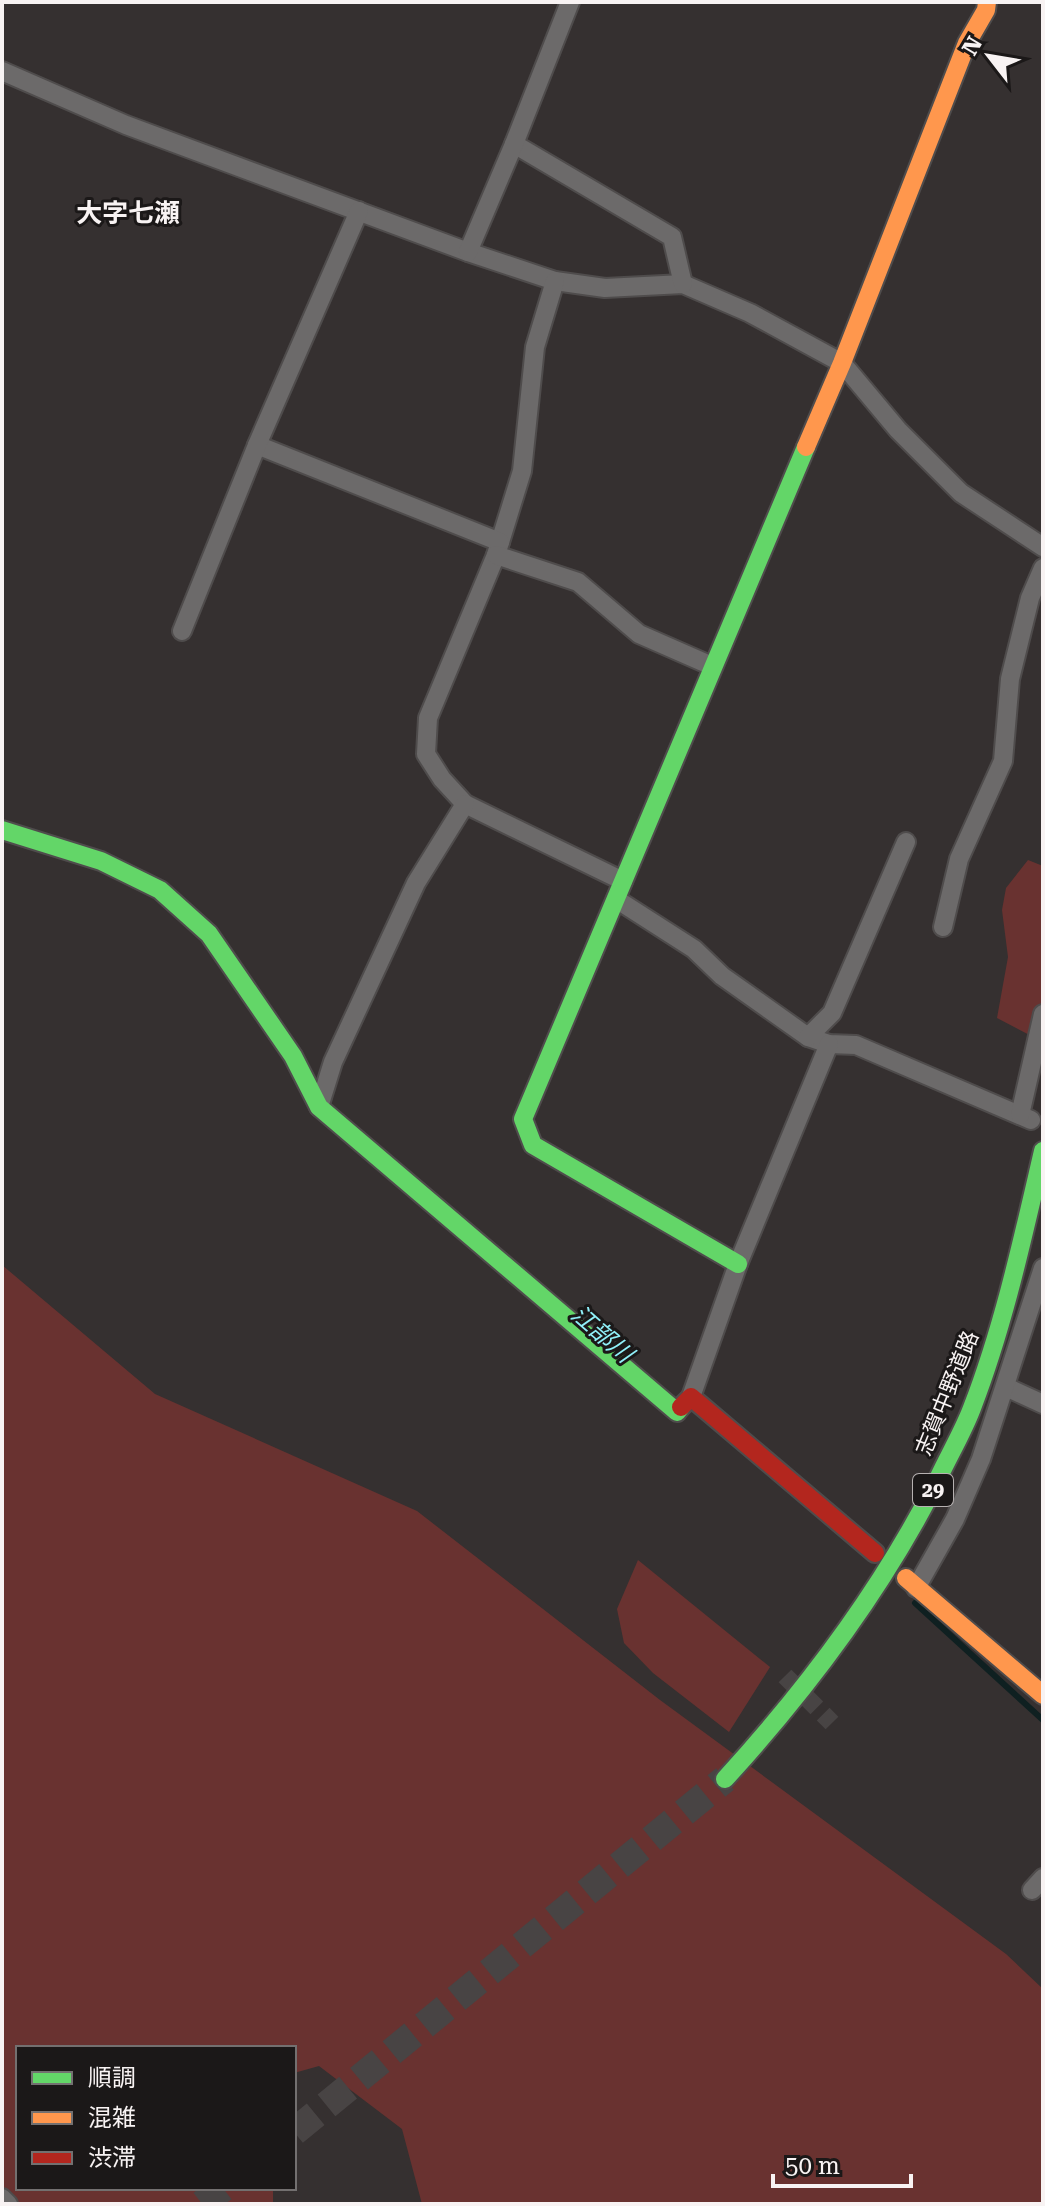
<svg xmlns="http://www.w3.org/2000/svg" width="1045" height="2206" viewBox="0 0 1045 2206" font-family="'Roboto Serif','Noto Sans JP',serif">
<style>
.green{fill:#693230}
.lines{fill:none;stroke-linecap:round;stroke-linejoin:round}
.stream{stroke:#0f2021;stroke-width:6}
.street-tunnel{stroke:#484444;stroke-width:18;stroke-dasharray:18 9;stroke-linecap:butt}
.primary-tunnel{stroke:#484444;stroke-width:28;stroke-dasharray:28 14;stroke-linecap:butt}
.street-casing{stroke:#4f4c4c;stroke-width:22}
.fast-casing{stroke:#4f4c4c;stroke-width:22}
.slow-casing{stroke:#4f4c4c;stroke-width:22}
.jam-casing{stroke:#4f4c4c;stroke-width:22}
.street{stroke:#6c6a6a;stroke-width:18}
.fast{stroke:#63d668;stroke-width:18}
.slow{stroke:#ff974d;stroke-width:18}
.jam{stroke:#b3261e;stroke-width:18}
.labels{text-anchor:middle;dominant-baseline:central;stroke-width:6;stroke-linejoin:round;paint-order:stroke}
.shield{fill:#1b1818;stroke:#b6b1b1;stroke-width:2}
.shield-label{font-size:20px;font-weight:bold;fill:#f8f3f3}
.street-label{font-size:22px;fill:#f8f3f3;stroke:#1b1818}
.water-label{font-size:24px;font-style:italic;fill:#90f0f9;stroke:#1b1818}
.quarter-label{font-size:26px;font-weight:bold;fill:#f8f3f3;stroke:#1b1818}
</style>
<rect width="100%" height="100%" fill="#353030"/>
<!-- green -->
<g class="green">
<path d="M1028,860l15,6v176l-46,-24 11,-61 -6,-47 4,-22z"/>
<path d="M2,1265l153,129 262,117 243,189 346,254 37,35v215h-621l-20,-75 -83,-63 -25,7v-25h-276v140h255v16h-271z"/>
<path d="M638,1560l132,107 -41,65 -76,-59 -29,-30 -7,-34z"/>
</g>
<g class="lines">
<!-- stream -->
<path class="stream" d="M915,1603l128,117"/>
<!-- street-tunnel -->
<path class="street-tunnel" d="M785,1676l47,47"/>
<!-- primary-tunnel -->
<g class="primary-tunnel">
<path d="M294,2132l431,-353"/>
<path d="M202,2204l21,-16"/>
</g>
<!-- street casing -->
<g class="street-casing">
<g id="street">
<path d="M2,71l124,54 342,127 87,29 50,7 78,-4 67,29 92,50 56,67 63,63 82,54"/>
<path d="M514,144l158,93 11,47"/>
<path d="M468,252l46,-108 56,-142"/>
<path d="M555,281l-20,66 -13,124 -26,84 -68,163 -2,36 16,25 23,25 158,77"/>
<path d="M257,445l243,97"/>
<path d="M496,555l82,27 61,52 73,32"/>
<path d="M182,631l75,-186 102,-234"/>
<path d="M616,899l78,50 28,27 86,61 21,7 27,1 175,75"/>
<path d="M943,927l16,-68 44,-98 7,-82 20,-81 13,-30"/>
<path d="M808,1037l24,-24 74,-171"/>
<path d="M319,1107l14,-45 83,-179 49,-79"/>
<path d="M1020,1115l23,-101"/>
<path d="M1006,1387l37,17"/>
<path d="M691,1397l47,-133 91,-220"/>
<path d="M916,1588l39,-69 26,-60 62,-191"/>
<path d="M1032,1890l11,-12"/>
<path d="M2,2198l6,6"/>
</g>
</g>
<!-- fast casing -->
<g class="fast-casing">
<g id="fast">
<path d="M2,830l99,31 59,29 49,44 84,122 26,51 358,305 4,-5"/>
<path d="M738,1264l-205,-119 -10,-26 283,-672"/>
<path d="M725,1779c84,-92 157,-189 213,-300 11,-24 25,-47 34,-71 32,-83 51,-171 71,-257"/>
</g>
</g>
<!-- slow casing -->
<g class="slow-casing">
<g id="slow">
<path d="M806,447l36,-84 125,-320 19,-33 1,-8"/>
<path d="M906,1578l137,117"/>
</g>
</g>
<!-- jam casing -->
<g class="jam-casing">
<path id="jam" d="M681,1407l10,-10 184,156"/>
</g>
<!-- street -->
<use href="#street" class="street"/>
<!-- fast -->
<use href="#fast" class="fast"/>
<!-- slow -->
<use href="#slow" class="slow"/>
<!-- jam -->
<use href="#jam" class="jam"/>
</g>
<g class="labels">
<!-- shield labels -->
<rect class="shield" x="913" y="1474" width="40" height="32" rx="6"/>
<g class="shield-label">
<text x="933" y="1490">29</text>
</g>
<!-- street labels -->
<g class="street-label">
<text transform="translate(947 1393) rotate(-68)">志賀中野道路</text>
</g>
<!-- water labels -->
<g class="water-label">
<text transform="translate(602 1334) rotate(41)">江部川</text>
</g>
<!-- quarter labels -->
<g class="quarter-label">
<text x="128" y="213">大字七瀬</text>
</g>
</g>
<!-- border -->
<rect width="1045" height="2206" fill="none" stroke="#f8f3f3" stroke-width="8"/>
<!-- legend -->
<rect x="16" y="2046" width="280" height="144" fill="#1b1818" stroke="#737070" stroke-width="2"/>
<rect x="32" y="2072" width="40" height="12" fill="#63d668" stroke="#737070" stroke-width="2"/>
<text x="88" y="2086" font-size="24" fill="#f8f3f3">順調</text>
<rect x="32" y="2112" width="40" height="12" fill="#ff974d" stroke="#737070" stroke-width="2"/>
<text x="88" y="2126" font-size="24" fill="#f8f3f3">混雑</text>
<rect x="32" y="2152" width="40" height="12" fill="#b3261e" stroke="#737070" stroke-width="2"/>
<text x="88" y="2166" font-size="24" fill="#f8f3f3">渋滞</text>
<!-- north arrow -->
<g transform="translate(989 56) rotate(301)" stroke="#1b1818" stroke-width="6" paint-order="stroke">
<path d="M0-6L14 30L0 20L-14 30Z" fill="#f8f3f3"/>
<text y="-12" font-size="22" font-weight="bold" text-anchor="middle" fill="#f8f3f3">N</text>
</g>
<!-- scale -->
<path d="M773 2174v12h138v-12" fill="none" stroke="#f8f3f3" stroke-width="4"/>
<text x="785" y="2174" font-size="24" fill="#f8f3f3" stroke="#1b1818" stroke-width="6" paint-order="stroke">50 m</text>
</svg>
